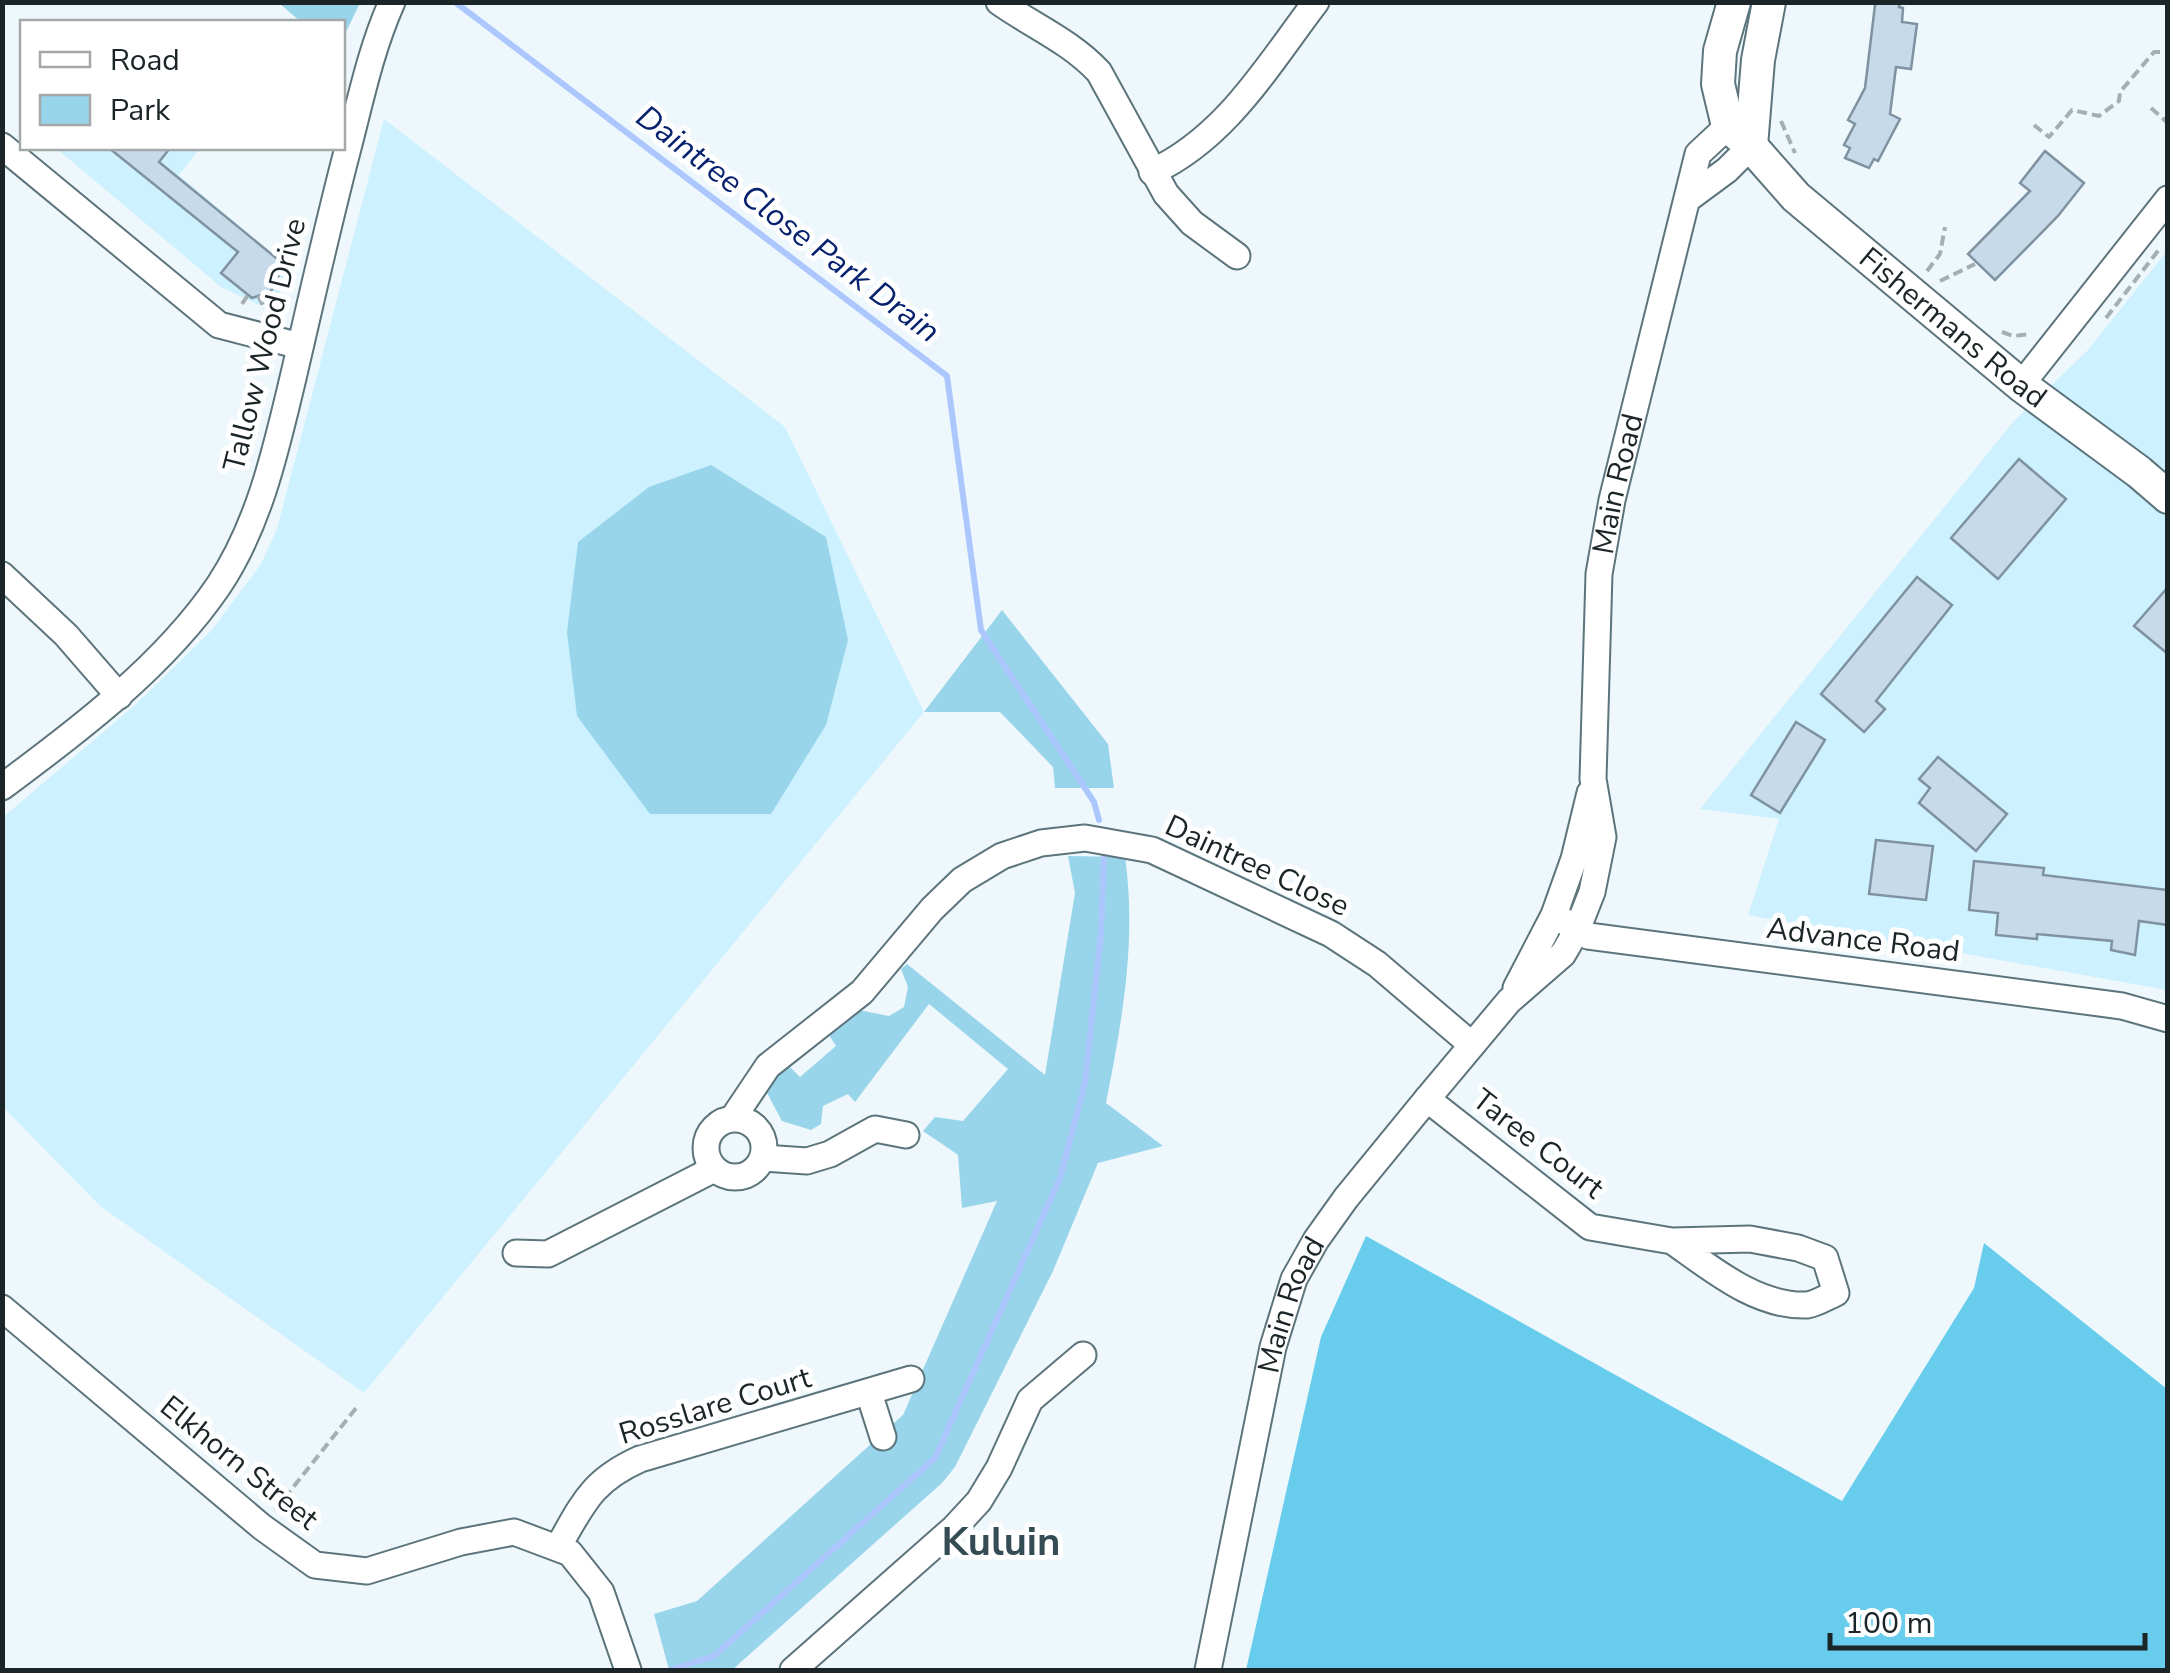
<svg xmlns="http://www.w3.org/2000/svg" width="2170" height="1673" viewBox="0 0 2170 1673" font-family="'Nunito Sans',sans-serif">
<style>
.built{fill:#cdf1fe}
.green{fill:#99d5ea}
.forest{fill:#68cced}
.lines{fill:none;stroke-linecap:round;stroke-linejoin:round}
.stream{stroke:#acc7fe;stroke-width:6}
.building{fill:#c6daea;stroke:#7f92a1;stroke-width:2.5}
.minor-casing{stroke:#5c747c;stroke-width:29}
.major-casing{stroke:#5c747c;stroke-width:36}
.path{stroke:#a5afb3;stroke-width:4;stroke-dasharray:10 5;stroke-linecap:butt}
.minor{stroke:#fff;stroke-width:25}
.major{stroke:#fff;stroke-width:32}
.labels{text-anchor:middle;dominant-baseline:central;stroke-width:10;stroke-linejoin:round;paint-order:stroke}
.street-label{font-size:30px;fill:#1b2528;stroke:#fff}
.water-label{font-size:32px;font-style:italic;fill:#06216d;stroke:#fff}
.district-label{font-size:40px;font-weight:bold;fill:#354c54;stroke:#fff}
</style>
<rect width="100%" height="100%" fill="#eef8fc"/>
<!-- built -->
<g class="built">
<path d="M384,119l401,308 139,285 -560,681 -264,-187 -97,-99 -1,-289 132,-112 77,-75 50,-67 16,-35z"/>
<path d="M56,148h144l-21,27 108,91 -10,36 -18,3 -38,-18z"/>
<path d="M2167,251v739l-419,-75 31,-96 -79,-10 313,-387 74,-71z"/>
</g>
<!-- green -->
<g class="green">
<path d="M279,3h81l-17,35 -1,-16h-41z"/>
<path d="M711,465l115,72 22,103 -22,85 -55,89h-121l-73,-98 -10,-84 11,-90 71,-55z"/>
<path d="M1002,610l106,134 6,44h-59l-2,-21 -53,-55h-76z"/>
<path d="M1068,856l57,1c12,82 -3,165 -19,246l57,43 -65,17 -45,108 -98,196 -13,16 -210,187h-63l-15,-56 43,-13 206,-186 94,-214 -35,7 -4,-53 -35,-24 12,-14 28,4 45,-52 -79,-65 -74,98 -7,-8 -25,12 -2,18 -10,6 -29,-9 -16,-30 19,-29 15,15 36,-31 -10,-16 28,-21 35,7 15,-9 4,-20 -7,-18 6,-5 138,111 30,-182z"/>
</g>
<!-- forest -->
<path class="forest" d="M1366,1236l476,265 132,-213 10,-45 183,146v281h-921l75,-333z"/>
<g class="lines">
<!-- stream -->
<g class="stream">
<path d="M455,2l492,374 34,254 113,172 5,18"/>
<path d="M670,1670l44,-14 221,-198 125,-280 25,-95 16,-150 3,-79"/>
</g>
</g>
<!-- building -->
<g class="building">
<path d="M1878,2h22l-1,5 4,1 -1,14 15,2 -6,45 -15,-2 -6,47 10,5 -22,42 -4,-2 -5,9 -24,-10 5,-10 -6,-3 11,-21 -7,-4 17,-32 10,-83z"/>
<path d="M109,148h61l-11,14 122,100 -4,21 -7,9 -18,6 -31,-25 17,-21z"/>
<path d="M2045,151l39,32 -26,33 -63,64 -27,-26 62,-63 -10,-8z"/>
<path d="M2019,459l47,40 -68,80 -47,-41z"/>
<path d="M1917,577l35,28 -76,96 9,8 -21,23 -43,-38z"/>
<path d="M2168,587v67l-34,-28z"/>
<path d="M1796,722l29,18 -45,73 -29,-18z"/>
<path d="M1938,757l69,57 -31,37 -57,-48 11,-15 -11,-9z"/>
<path d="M1876,840l57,6 -7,54 -57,-6z"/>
<path d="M1974,861l70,7 -1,7 125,15v35l-29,-4 -4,34 -24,-5 1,-9 -75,-7v5l-41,-4 2,-22 -29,-3z"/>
</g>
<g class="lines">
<!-- minor casing -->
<g class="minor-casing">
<g id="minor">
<path d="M999,2c34,24 71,39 100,70l67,122 26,29 45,33"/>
<path d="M2,146l217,179 81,21"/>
<path d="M1152,172c74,-34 116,-107 164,-170"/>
<path d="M1689,198l38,-28 24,-24"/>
<path d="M2021,385l147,-186"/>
<path d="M2,575l64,60 53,61"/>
<path d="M2,787c77,-57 163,-122 217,-202 41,-62 57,-136 74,-207 18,-77 35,-154 55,-230 13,-50 23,-99 44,-146"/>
<path d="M1554,915l34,21 534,70 46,13"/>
<path d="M1516,988l38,-73 20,-56 16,-66"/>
<path d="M1427,1099l163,128 82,14 78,-2 48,9 27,10 11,35c-9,4 -20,11 -29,12 -51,2 -96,-37 -135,-64"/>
<path d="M733,1118l35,-52 94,-74 70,-83 30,-29 40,-24 39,-13 44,-5 67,12 179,84 46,30 95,81"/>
<circle cx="735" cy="1148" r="29"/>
<path d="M763,1158l44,3 23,-7 45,-25 31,6"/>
<path d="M516,1253l32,1 166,-85"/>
<path d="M2,1308l260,219 53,38 52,6 94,-29 53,-10 56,21 31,39 27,78"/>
<path d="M869,1393l14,44"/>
<path d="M558,1547c25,-43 33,-66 82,-88l271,-80"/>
<path d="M793,1670l161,-142 25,-27 20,-33 31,-68 53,-45"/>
<path id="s1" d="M1208,1670l65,-323 21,-68 22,-39 30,-42 81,-99 82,-98 54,-47 14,-24 15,-38 11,-55 -10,-58 6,-205 13,-74 86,-346 30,-28 16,-8"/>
</g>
</g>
<!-- major casing -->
<g class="major-casing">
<g id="major">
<path id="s2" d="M1734,2l-14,49 -2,33 10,42 23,20 45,51 225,188 118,87 29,25"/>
<path d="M1751,146l7,-86 11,-58"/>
</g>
</g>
<!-- path -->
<g class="path">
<path d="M2151,108l17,15"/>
<path d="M1781,121l14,32"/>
<path d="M2034,125l15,12 23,-27 27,6 20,-15 1,-9 34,-40h6"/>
<path d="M1927,271l13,-17 5,-27"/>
<path d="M1940,281l35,-17"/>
<path d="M258,296l7,13"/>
<path d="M242,304l6,-9"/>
<path d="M2106,318l55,-71"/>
<path d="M2002,332l11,4 18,-2"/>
<path d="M275,1510l82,-103"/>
</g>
<!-- minor -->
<use href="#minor" class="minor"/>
<!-- major -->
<use href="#major" class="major"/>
</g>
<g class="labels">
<!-- street labels -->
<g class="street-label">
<text stroke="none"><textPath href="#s2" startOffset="430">Fishermans Road</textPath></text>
<text transform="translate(265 345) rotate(-76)">Tallow Wood Drive</text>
<text stroke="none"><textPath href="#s1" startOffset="1305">Main Road</textPath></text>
<text transform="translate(1257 866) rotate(25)">Daintree Close</text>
<text transform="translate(1863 940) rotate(7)">Advance Road</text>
<text transform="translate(1538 1144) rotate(38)">Taree Court</text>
<text stroke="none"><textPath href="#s1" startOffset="375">Main Road</textPath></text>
<text transform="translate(715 1406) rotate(-17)">Rosslare Court</text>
<text transform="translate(239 1463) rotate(39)">Elkhorn Street</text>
</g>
<!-- water labels -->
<g class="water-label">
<text transform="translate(788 224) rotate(37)">Daintree Close Park Drain</text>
</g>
<!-- district labels -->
<g class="district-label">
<text x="1001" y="1542">Kuluin</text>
</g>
</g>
<!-- border -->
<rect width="2170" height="1673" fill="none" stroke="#1b2528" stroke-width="10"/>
<!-- legend -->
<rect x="20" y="20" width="325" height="130" fill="#ffffff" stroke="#a4a8a9" stroke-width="2.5"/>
<rect x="40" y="52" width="50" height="15" fill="#ffffff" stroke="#a4a8a9" stroke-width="2.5"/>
<text x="110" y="70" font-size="30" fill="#1b2528">Road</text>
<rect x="40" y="95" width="50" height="30" fill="#99d5ea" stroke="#a4a8a9" stroke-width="2.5"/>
<text x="110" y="120" font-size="30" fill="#1b2528">Park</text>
<!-- scale -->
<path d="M1830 1633v15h315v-15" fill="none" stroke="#1b2528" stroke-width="5"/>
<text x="1845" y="1633" font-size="30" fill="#1b2528" stroke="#ffffff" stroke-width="8" paint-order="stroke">100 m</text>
</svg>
